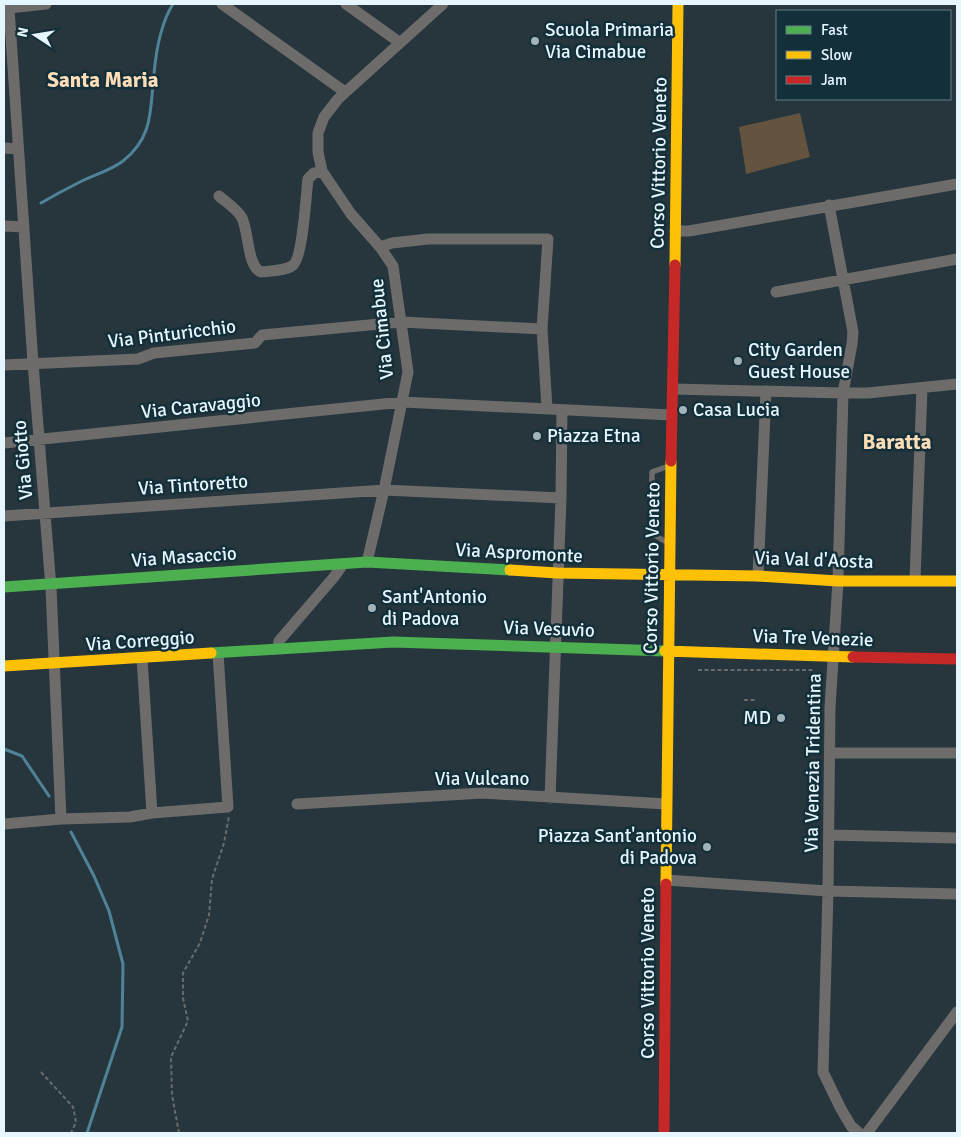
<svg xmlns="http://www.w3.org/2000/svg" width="961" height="1137" viewBox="0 0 961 1137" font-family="Signika,sans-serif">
<rect width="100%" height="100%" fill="#26363c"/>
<path fill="#64533f" d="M800,113L810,157L746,174L739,127Z"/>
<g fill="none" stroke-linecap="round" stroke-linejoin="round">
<path stroke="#4e8399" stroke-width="3" d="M41,203C53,196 66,189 78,183C93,175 110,171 123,161C154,137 150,108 154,74C156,51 161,23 173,4
M4,749L22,756L49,796
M71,832L94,876L109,911L123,964L122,1027L87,1133"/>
<path stroke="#676c6d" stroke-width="2" stroke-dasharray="4 2.5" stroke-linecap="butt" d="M698,670H812L816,675L815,738V747L818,754
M744,700H756
M41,1072L73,1107L76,1122L71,1133
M179,1133L172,1095L171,1057L188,1021L183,998V973L200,943L209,915L212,879L224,843L229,816"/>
<path stroke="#6d6c6b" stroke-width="5.5" d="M668,543L651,533L652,472L669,466"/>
<path stroke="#6d6c6b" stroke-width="11" d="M46,4L9,8L33,363L51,588L61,819
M222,4L345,92
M346,4L399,42
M4,148L18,149
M219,196C226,202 238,210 242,218C249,232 247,266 261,272C270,271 284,271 292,266C303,260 306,194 308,179L314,173L322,171
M829,205L853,332L852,344L843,393L838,581L830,708L828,891L823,1072L841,1109L851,1126L859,1133
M4,226L24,227
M675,231H689L957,184
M380,247L392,243L428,239H548L542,329L547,408
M776,292L957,259
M4,365L138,359L154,353L255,343L262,335L401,322L542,329
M673,389L843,393H868L957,384
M4,443L403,402L671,415
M4,516L384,490L561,498
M367,562L384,490L408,372L393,266L380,247L351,214L322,171L318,152V133L324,117L338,99L443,4
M758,576L766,391
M915,580L922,388
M278,648L279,641L334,577L343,564
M142,658L152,813
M830,753H957
M550,798L561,498L562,410
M297,804L483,793L666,804
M4,824L61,819L130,817L152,813L228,807L218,653
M829,835L957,838
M666,880L828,891L957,894
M867,1133L957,1012"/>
<path stroke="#4caf50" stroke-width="11" d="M4,587L367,562L510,570
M211,653L393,642L665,651"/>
<path stroke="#ffc107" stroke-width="11" d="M675,265L678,4
M510,570L557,573L758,576L838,581H957
M665,651L853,657
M4,666L211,653
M666,884L671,461"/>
<path stroke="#c62828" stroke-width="11" d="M671,461L675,265
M853,657L957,659
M664,1133L666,884"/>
</g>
<g fill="#a3b3ba" stroke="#132f3a" stroke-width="2">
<circle cx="535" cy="41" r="5"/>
<circle cx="738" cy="361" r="5"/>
<circle cx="683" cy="410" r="5"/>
<circle cx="537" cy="436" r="5"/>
<circle cx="372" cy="608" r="5"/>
<circle cx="781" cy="718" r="5"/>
<circle cx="707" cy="847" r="5"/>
</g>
<g text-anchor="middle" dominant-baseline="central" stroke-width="5" stroke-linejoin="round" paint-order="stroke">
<g font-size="19" fill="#e6f6fe" stroke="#132f3a" text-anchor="start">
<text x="545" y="30">Scuola Primaria<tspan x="545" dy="22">Via Cimabue</tspan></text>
<text x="748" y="350">City Garden<tspan x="748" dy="22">Guest House</tspan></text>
<text x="693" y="410">Casa Lucia</text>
<text x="547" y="436">Piazza Etna</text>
<text x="382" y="597">Sant'Antonio<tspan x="382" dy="22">di Padova</tspan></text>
<text x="771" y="718" text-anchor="end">MD</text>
<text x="697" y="836" text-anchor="end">Piazza Sant'antonio<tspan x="697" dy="22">di Padova</tspan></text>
</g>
<g font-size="19" fill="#e6f6fe" stroke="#132f3a">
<text transform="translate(659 163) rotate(-89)">Corso Vittorio Veneto</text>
<text transform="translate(382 329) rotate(-96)">Via Cimabue</text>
<text transform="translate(172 334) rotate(-7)">Via Pinturicchio</text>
<text transform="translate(201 406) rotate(-6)">Via Caravaggio</text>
<text transform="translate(23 460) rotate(-95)">Via Giotto</text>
<text transform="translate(193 485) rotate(-4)">Via Tintoretto</text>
<text transform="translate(519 553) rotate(3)">Via Aspromonte</text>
<text transform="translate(184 557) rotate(-4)">Via Masaccio</text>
<text transform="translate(814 560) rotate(2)">Via Val d'Aosta</text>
<text transform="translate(652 568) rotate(-89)">Corso Vittorio Veneto</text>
<text transform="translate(549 629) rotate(2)">Via Vesuvio</text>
<text transform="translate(813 638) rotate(2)">Via Tre Venezie</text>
<text transform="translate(140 641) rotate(-4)">Via Correggio</text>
<text transform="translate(813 763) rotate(-89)">Via Venezia Tridentina</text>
<text x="482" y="779">Via Vulcano</text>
<text transform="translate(648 973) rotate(-90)">Corso Vittorio Veneto</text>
</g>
<g font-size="21" font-weight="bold" fill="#fddcb8" stroke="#132f3a">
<text x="103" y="80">Santa Maria</text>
<text x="897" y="442">Baratta</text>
</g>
</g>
<rect width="961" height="1137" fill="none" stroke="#e6f6fe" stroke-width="10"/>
<rect x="776" y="10" width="175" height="90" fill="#132f3a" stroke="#677f88"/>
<rect x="786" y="26" width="25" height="8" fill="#4caf50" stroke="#677f88"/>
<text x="821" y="35" font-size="15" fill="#e6f6fe">Fast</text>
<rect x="786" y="51" width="25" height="8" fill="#ffc107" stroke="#677f88"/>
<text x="821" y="60" font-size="15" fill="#e6f6fe">Slow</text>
<rect x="786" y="76" width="25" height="8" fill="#c62828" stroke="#677f88"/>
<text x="821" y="85" font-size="15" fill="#e6f6fe">Jam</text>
<g transform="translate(35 35) rotate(282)" stroke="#132f3a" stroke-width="4" paint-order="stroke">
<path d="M0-4L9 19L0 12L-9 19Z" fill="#e6f6fe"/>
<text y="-8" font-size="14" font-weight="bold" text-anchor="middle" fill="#e6f6fe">N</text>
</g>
</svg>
